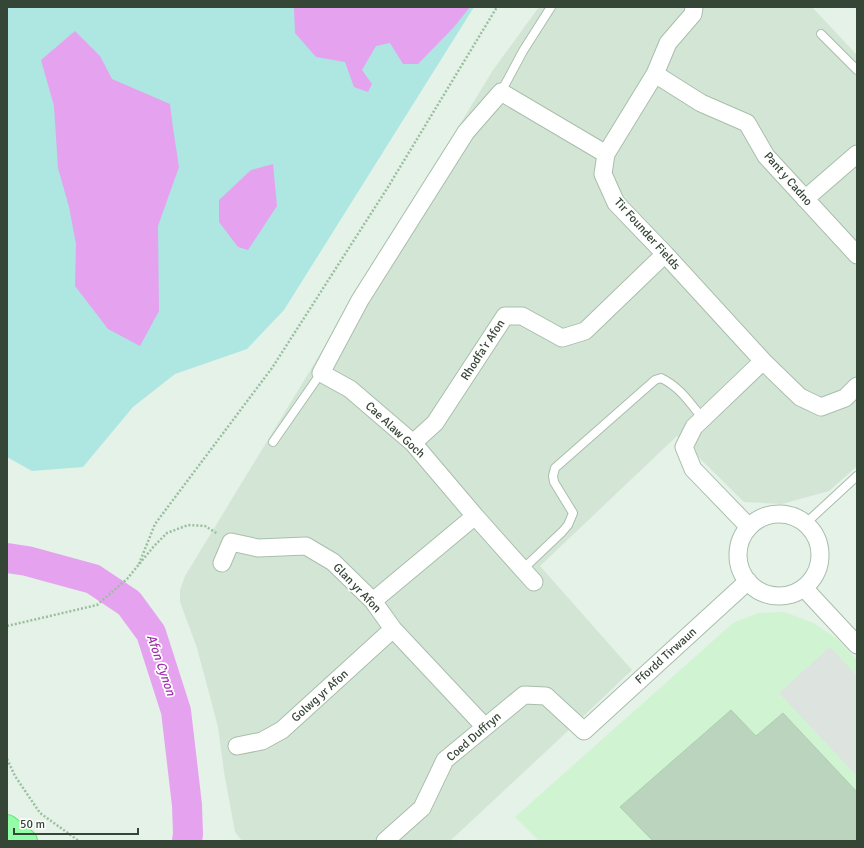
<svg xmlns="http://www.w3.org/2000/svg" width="864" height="848" viewBox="0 0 864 848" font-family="Signika,sans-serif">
<rect width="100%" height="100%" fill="#e5f2e7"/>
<path fill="#d3e6d6" d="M539,7H812L857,55V466L829,491L782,504L744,502L677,436L540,566L632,670L570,729L450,841H242L235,832L224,772L218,727L197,648L180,602V590L185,576L493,70Z"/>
<path fill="#d0f4d2" d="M784,612L814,623L837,639L857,660V841H539L515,817L733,623L758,613Z"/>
<path fill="#aee6e2" d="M7,7H474L284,310L247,349L175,374L133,407L83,467L32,471L7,457Z"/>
<path fill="#dde3de" d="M830,647L857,676V776L779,693Z"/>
<path fill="#e5a2ef" d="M294,7H470L454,27L418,64H403L390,43L376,46L362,70L372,84L368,92L354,87L345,62L316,57L295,33Z
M75,31L100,56L112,79L170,104L173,128L179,167L158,226L159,311L140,346L108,329L75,286L76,244L69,207L58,168L54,106L41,60Z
M273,164L277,206L248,250L238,247L219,222V200L251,170Z"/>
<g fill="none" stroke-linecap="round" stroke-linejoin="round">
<path stroke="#e5a2ef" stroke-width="30" d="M7,558L27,561L93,579L129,603L151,633L176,711L187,805L188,834L187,841"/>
</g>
<path fill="#bbd4bd" stroke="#aeceb1" d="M731,710L756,736L783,713L857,792V841H653L620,807Z"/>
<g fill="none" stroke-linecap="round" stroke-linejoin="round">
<defs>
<path id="service" d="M821,34L857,70
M501,92L523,51L551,7
M273,442L321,373
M806,523L857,476
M523,569L562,532L568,525L573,513L554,482L553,476L555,468L655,380L661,378C680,387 690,403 703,419"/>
<path id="minor" d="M694,7L693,14L668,43L655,74L606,154L603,174L616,203L665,254L763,361
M655,74L701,103L747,123L766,156L857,255
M805,199L857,154
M413,443L435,423L505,316H522L562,338L585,331L665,254
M738 555a41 41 0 1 1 82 0a41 41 0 1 1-82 0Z
M749,527L693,469L684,447L694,427L763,361L800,397L821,407L845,398L857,386
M222,563L231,542L258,548L306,546L333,562L373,601L393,629L485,727
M534,582L475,516L413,443L350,389L321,373L360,300L466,132L501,92L606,154
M804,588L857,645
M373,601L475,516
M237,746L262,741L282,730L393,629
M385,841L422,808L445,760L524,695L546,696L584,731L748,581"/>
<path id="primary" d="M7,826L26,841"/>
</defs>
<use href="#service" stroke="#a8beab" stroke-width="10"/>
<use href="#minor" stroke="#a8beab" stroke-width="19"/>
<use href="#primary" stroke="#64e279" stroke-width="24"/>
<path stroke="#99bf9e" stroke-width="2.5" stroke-dasharray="2 2" stroke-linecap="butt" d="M139,564L155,524L272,368L388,187L497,7
M7,626L97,605L127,579L154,546L167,533L188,525L205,526L218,534
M7,759L15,776L40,813L79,841"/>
<use href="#service" stroke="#fff" stroke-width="8"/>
<use href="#minor" stroke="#fff" stroke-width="17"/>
<use href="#primary" stroke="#94fda7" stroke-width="22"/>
</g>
<g text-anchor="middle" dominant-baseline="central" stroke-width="3.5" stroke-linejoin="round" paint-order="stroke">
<g font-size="12" fill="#354536" stroke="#fff">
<text transform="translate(788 179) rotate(49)">Pant y Cadno</text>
<text transform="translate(647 234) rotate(48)">Tir Founder Fields</text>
<text transform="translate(483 350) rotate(-57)">Rhodfa'r Afon</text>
<text transform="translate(395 430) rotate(43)">Cae Alaw Goch</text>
<text transform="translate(357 588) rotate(46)">Glan yr Afon</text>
<text transform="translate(666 656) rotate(-42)">Ffordd Tirwaun</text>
<text transform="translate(320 696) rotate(-42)">Golwg yr Afon</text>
<text transform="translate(474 737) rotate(-41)">Coed Duffryn</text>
</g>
<g font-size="13" font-style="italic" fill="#a130af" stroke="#fff">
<text transform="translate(161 665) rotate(71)">Afon Cynon</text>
</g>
</g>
<rect width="864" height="848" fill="none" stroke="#354536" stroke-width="16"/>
<path d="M14 828v6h124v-6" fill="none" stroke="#354536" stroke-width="2"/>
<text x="20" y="828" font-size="12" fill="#354536" stroke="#ffffff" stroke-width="3" paint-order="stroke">50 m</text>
</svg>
